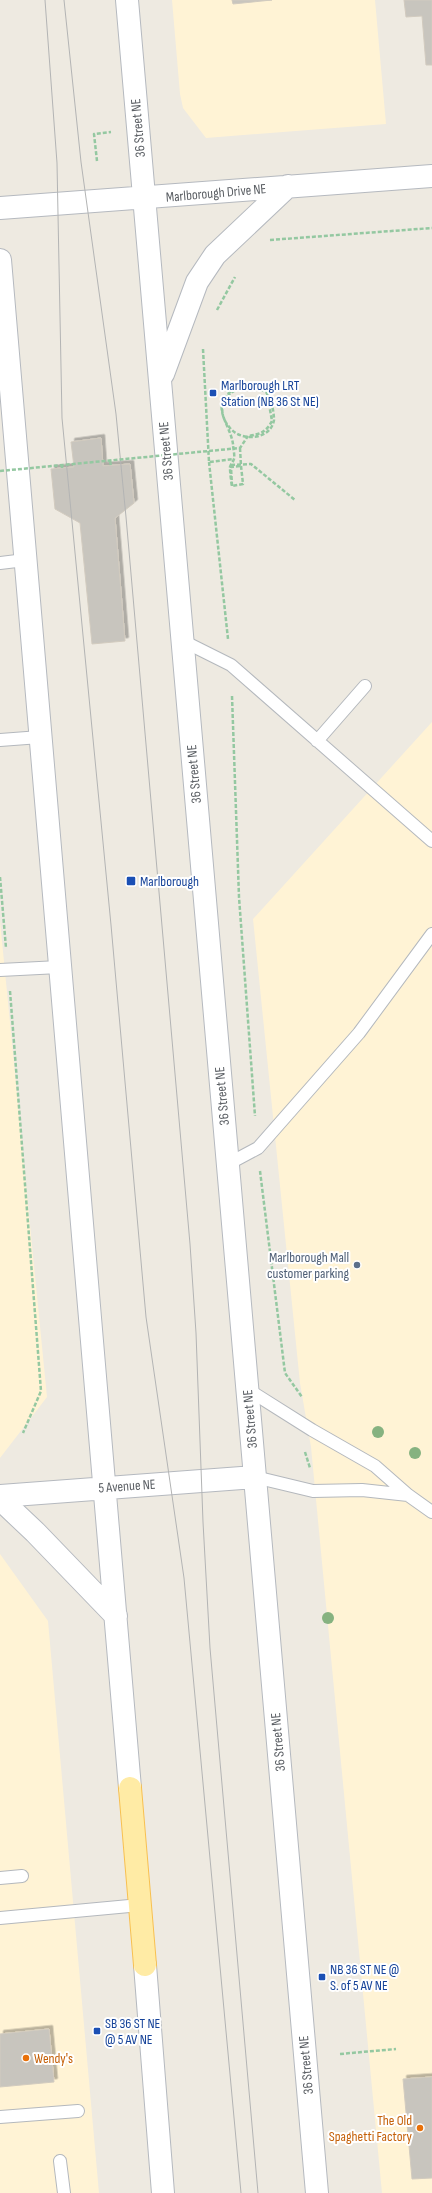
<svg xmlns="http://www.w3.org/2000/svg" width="432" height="2193" viewBox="0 0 432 2193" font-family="'Sofia Sans Condensed',sans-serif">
<defs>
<filter id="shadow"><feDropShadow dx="3.5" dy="-3.5" stdDeviation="0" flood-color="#0004"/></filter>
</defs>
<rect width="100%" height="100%" fill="#eeeae1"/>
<path fill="#fff3d5" d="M172,0H375L386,124L206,138L183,108L180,94Z
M432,722V2193H382L311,1447L300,1383L253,919Z
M0,921L47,1397L0,1458Z
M0,1554L48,1621L99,2193H0Z"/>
<path fill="#c8c5be" stroke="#d2cbbf" filter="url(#shadow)" d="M232,0H272L233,4Z
M404,0H432V65H426L422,16L406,17Z
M101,438L103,466L130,464L134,503L115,518L125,641L92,644L80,523L55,509L51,469L74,467L71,442Z
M49,2029L54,2082L0,2087V2034Z
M432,2077V2178L412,2179L403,2079Z"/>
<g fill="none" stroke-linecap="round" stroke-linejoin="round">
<defs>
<path id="lane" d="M0,563L25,560
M183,641L231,665L432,841
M0,740L40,737
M317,741L365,686
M0,970L59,967
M228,1164L258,1148L359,1033L432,934
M247,1389L312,1430L375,1466L408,1495L432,1512
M255,1477L313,1491L362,1490L408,1495
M0,1878L22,1876
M0,1918L140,1905
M0,2117L78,2111
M60,2161L64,2193"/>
<path id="secondary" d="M127,0L317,2193
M0,208L432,176
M0,260L130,1788
M163,374L197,282L215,255L288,186
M0,1496L255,1477
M0,1499L35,1532L116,1616
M145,1965L163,2193"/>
<path id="primary" d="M130,1788L145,1965"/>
</defs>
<use href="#lane" stroke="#b4b8bd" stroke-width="14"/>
<use href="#secondary" stroke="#b5b9bf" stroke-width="24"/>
<use href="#primary" stroke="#f8c050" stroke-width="24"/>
<path stroke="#94c8a1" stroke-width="2.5" stroke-dasharray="4 2" stroke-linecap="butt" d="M97,161L94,134L111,132
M270,240L432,228
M217,310L235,277
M203,349L209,462L234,459
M110,461L111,466
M209,462L228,639
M231,465L251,464L295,500
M241,466L243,484L232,486C231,480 230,473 230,467C231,464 233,462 234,459C235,455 233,448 233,444C230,423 209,406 233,390C239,386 246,384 253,385C260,386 266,389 269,396C272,403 274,413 274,420C271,440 241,442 230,428C207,402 240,375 267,393L272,421C266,432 261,434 248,436
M62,468V465
M232,696L239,897L255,1116
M0,877L6,948
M10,991L41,1391L23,1433
M260,1171L285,1373L302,1397
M305,1452L310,1468
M340,2054L396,2049"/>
<use href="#lane" stroke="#fff" stroke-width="12"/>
<use href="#secondary" stroke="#fff" stroke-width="22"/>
<use href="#primary" stroke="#ffeba5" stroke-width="22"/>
<path stroke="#b3b4b4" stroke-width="1" d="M45,0L57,163L62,418L111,925L146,1317L184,1578L241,2193
M64,0L81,162L116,414L126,517L190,1244L196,1333L203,1522L210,1648L258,2193"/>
<path stroke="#94c8a1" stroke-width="2.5" stroke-dasharray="4 2" stroke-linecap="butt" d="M240,448L241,466
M0,471L240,448L248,436
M232,486L231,467L241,466"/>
</g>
<g fill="#86b280">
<circle cx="378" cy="1432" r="6"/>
<circle cx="415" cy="1453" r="6"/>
<circle cx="328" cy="1618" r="6"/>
</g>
<g fill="#1a4fb4" stroke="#fff" stroke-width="1.5">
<rect x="209" y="389" width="8" height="8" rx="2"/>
<rect x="126" y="876" width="10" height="10" rx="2"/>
<rect x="318" y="1973" width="8" height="8" rx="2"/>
<rect x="93" y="2027" width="8" height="8" rx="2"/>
</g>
<circle fill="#5c6f8a" stroke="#fff" stroke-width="1.5" cx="357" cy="1265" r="4"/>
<g fill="#e8710a" stroke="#fff" stroke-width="1.5">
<circle cx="26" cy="2058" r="4"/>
<circle cx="420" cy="2128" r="4"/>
</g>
<g text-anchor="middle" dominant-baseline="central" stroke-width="4" stroke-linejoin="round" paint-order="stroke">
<g font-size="14" fill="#5a5e63" stroke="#fff">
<text transform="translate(138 128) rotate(-95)">36 Street NE</text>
<text transform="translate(216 193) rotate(-5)">Marlborough Drive NE</text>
<text transform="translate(166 451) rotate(-95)">36 Street NE</text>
<text transform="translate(194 774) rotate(-95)">36 Street NE</text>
<text transform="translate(222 1096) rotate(-95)">36 Street NE</text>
<text transform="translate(250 1419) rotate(-95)">36 Street NE</text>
<text transform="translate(127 1486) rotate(-4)">5 Avenue NE</text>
<text transform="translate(278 1742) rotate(-95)">36 Street NE</text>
<text transform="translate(306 2065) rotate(-95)">36 Street NE</text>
</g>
<g font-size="14" fill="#164399" stroke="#fff" text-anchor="start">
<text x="221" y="385">Marlborough LRT<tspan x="221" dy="16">Station (NB 36 St NE)</tspan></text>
<text x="140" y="881">Marlborough</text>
<text x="330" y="1969">NB 36 ST NE @<tspan x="330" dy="16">S. of 5 AV NE</tspan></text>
<text x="105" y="2023">SB 36 ST NE<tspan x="105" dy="16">@ 5 AV NE</tspan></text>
</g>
<g font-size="14" fill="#4e5e75" stroke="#fff" text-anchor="end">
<text x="349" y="1257">Marlborough Mall<tspan x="349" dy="16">customer parking</tspan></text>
</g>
<g font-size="14" fill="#c56008" stroke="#fff" text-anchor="start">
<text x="34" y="2058">Wendy's</text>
<text x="412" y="2120" text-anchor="end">The Old<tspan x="412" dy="16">Spaghetti Factory</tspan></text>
</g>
</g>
</svg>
